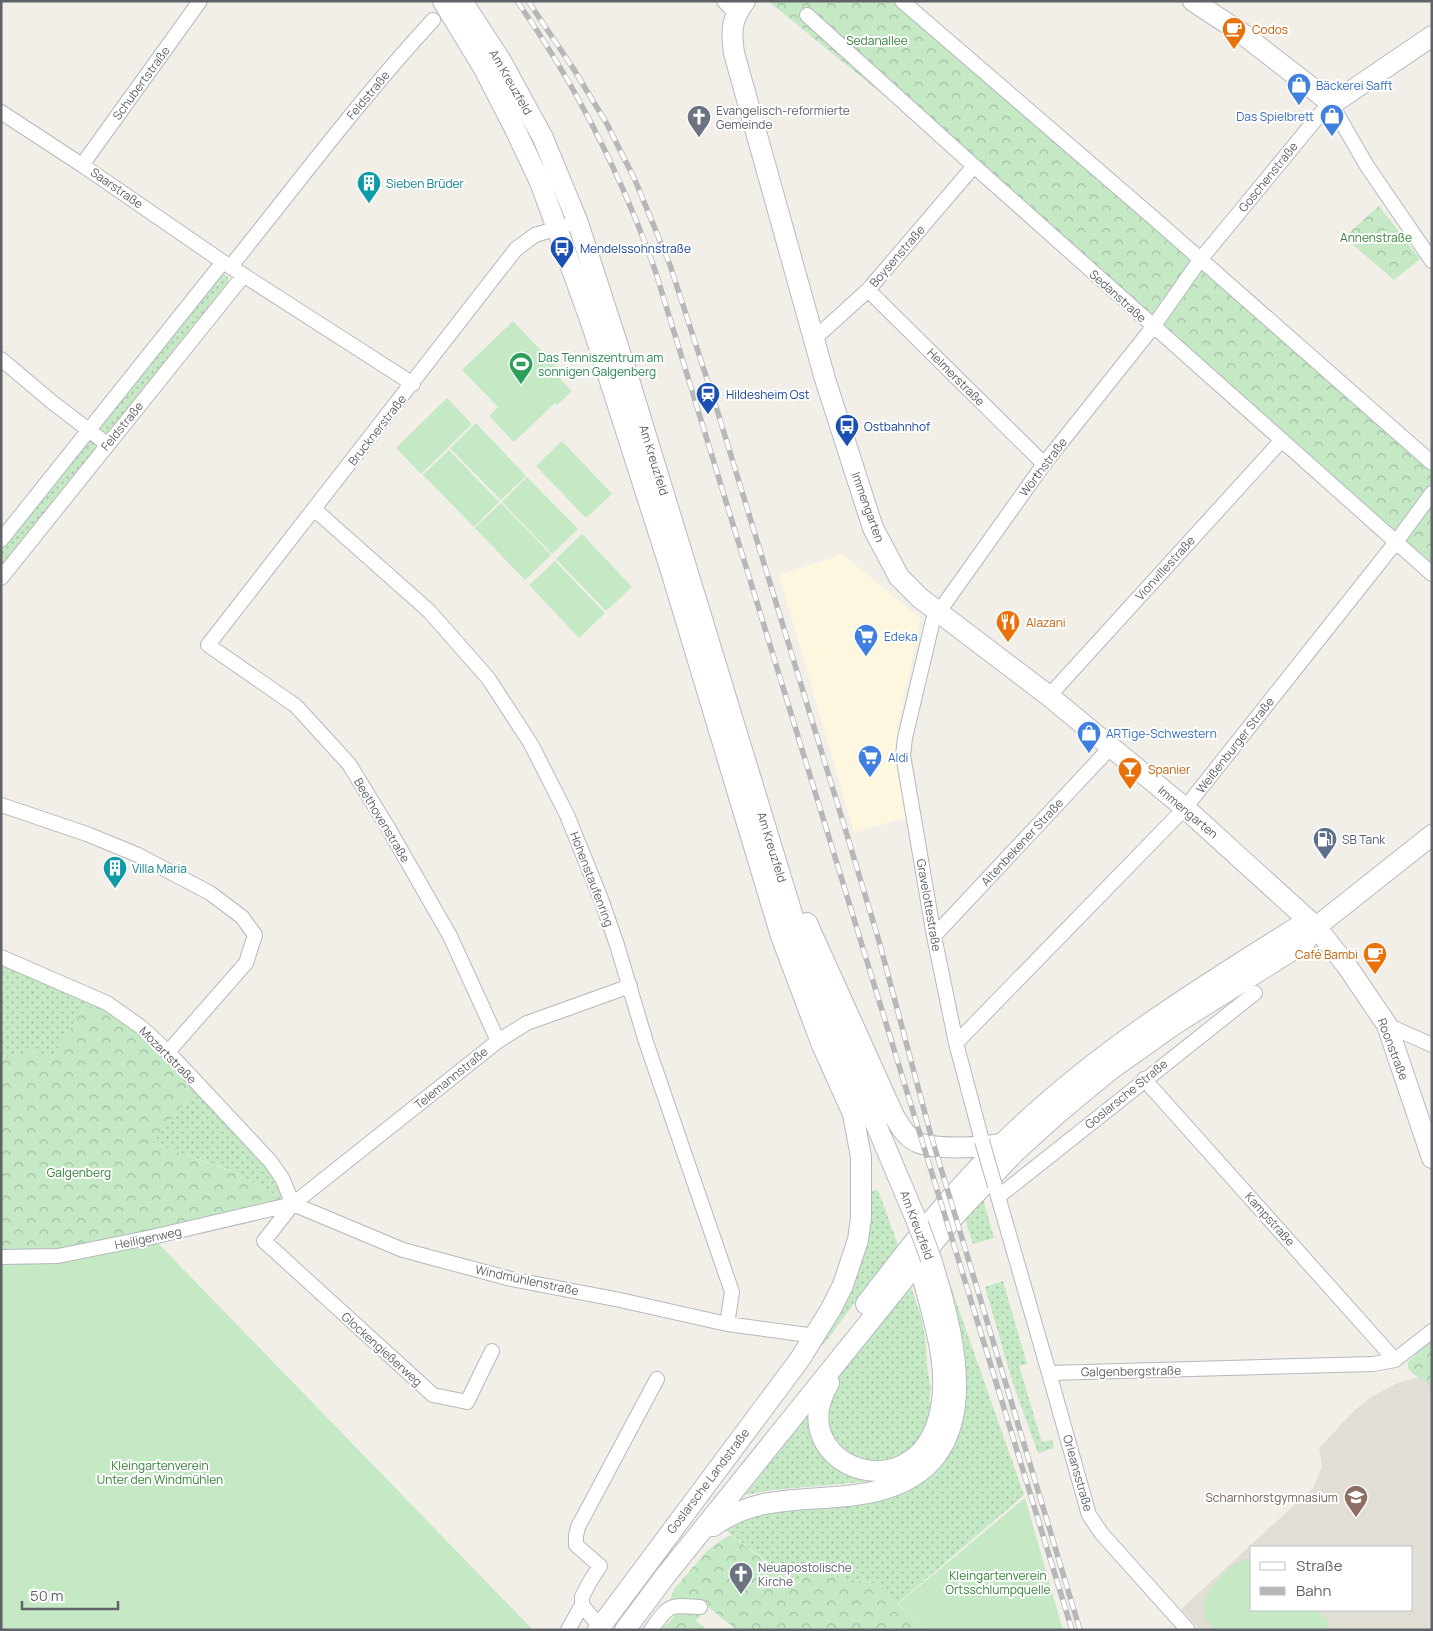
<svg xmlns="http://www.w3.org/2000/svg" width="1433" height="1631" viewBox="0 0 1433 1631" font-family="Manrope,sans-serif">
<defs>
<pattern id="grass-dots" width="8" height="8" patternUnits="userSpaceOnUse" patternTransform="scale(1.25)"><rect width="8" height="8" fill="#c5e8c5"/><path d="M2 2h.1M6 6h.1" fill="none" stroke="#a3c0a4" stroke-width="1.8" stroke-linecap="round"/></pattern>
<pattern id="forest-crowns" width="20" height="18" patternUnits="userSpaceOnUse" patternTransform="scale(1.25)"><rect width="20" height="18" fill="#c5e8c5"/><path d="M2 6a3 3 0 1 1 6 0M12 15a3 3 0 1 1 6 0" fill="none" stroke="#a3c0a4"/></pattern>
</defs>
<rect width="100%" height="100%" fill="#f1efe8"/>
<path fill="#fef7e0" d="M843,554L921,619L897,729L907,817L854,833L779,575Z"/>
<path fill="#e1ded6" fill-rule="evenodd" d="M1432,1373V1630H1200L1181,1609L1313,1488L1322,1467L1319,1448L1354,1411L1371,1397L1398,1383ZM1252,1547H1412V1610H1252Z"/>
<path fill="url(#grass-dots)" d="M220,274H224L228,277V282L1,568V550Z
M1,957L107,1003L83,1008L52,1058L27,1048L1,1061Z
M199,1085L270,1161L293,1204L230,1170L152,1143Z
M878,1190L898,1245L823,1345H820L846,1299L870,1191Z
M983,1199L994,1238L973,1244L965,1219Z
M937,1247L1024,1495L897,1604L874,1583L821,1575L812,1569L796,1584L723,1528L742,1518L931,1471Z
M1003,1281L1027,1364L1019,1366L1042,1442L1052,1440L1054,1448L1038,1453L1013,1384L985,1287Z
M910,1285L920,1313L925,1335L927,1367L931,1388L929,1402L938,1403L936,1419L911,1453L875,1465L837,1450L821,1413L848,1358Z
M809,1414L873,1481L773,1490L745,1495Z"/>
<path fill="url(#forest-crowns)" d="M768,1H892L1203,266L1432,463V566L982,175Z
M1379,206L1420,259L1394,280L1344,237Z
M107,1003L199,1085L152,1143L231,1171L293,1204L152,1237L1,1257V1061L27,1048L52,1058L83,1008Z
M1432,1339V1386L1412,1373L1408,1368V1362Z
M731,1535L796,1585L812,1569L821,1575L874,1583L926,1630H737L707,1606L696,1621L707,1630H661L674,1617L669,1601L675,1588L705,1553L717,1543Z"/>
<path fill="#c5e8c5" d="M513,321L564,375L560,379L572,391L557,405L555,403L514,442L489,416L498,407L462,370Z
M447,398L472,424L421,474L396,448Z
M476,423L526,476L501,500L450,448Z
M562,441L612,494L586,518L536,466Z
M449,450L499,502L474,527L423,475Z
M527,477L578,529L552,554L502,502Z
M501,503L551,555L525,580L475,528Z
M582,534L632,587L606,611L556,559Z
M555,561L605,613L579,638L529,585Z
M152,1237L533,1630H1V1257Z
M1025,1498L1063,1630H926L898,1604Z
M1252,1557V1610H1318L1328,1622L1330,1630H1214C1210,1625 1204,1620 1204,1613C1201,1591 1231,1561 1252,1557Z"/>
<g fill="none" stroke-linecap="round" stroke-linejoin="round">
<defs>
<path id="street" d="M724,1L736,14
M902,1L1157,221L1432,463
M807,15L974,166L1432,574
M1,112L82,165L223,262L413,384
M82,165L200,1
M231,266C297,184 361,98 433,20
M868,290L1044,464
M814,339L868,290L974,166
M1,359L52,402L107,444
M314,509L429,611L488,678L531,744L567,815L601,899L617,945L646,1042L732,1292L727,1324
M1,540L223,262
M1,578L244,275
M1049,696L1282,440
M1,805L87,834L138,855L210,893L242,917L255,935L246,963L168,1052
M934,936L1110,748
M1,957L107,1003L141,1027L168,1052L270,1161L282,1178L293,1204
M1387,1025L1432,1045
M498,1041L450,936L387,826L349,764L296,706L208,645L516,249L535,235L565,226
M956,1043L1185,808L1396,542L1432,493
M1144,1079L1395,1360
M982,1141L956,1043L934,936L903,755L905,738L933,620L1044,464L1153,327L1200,260L1330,102L1367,166L1432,261
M995,1186L1049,1373L1373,1364L1395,1360L1432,1331
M998,1197L1255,993
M1,1257L58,1256L152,1237L293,1204L498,1041L527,1023L630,986
M492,1351L467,1402L433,1395L264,1241L293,1204L403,1250L511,1279L620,1300L727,1324L815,1336
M1049,1373L1089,1515L1102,1534L1188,1630
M582,1605L600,1627
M568,1630L582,1605V1597L589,1583L600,1566L576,1545V1536L578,1527L657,1379
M651,1630C670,1604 667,1605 700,1607"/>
<path id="secondary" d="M443,1L483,67L514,127L540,182L566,253L592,325L671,571L781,936L822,1045L853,1114L861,1157V1218L858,1240L843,1285L831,1309L800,1359L598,1630
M462,1L501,61L543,138L578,223L630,383L793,917L815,980L918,1224
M745,1C731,20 731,30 734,53L825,379L873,528L899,577L920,598L1049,696L1185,808L1316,927L1347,966L1387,1025L1432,1158
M1193,1L1240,32L1330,102L1338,100L1432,36
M807,923L894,1116C900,1126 905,1136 917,1142C932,1150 985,1148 1002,1143
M866,1304C909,1248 952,1192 1003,1143C1090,1057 1193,992 1296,928L1316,927
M829,1383C778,1469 927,1520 942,1401C948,1360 931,1311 921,1271
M713,1526C758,1494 804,1502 855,1495C991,1478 960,1352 931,1259
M625,1630L666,1575L957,1213L1015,1152L1058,1113L1110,1070L1172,1026L1305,942L1316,927L1432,835"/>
</defs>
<use href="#street" stroke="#b5b8bc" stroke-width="16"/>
<use href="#secondary" stroke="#b6babf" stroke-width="22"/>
<use href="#street" stroke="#fff" stroke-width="14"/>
<use href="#secondary" stroke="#fff" stroke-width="20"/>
<defs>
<path id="rail" d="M517,1C576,85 621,174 655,270L1072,1630
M528,1L573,68L607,124L635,180L670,265L718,413L847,835L879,941L930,1132L1080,1630"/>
</defs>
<use href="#rail" stroke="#b6b7b8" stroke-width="5.5"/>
<use href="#rail" stroke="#fff" stroke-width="4" stroke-dasharray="11" stroke-linecap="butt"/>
<defs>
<path id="street-bridge" d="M982,1141L995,1186"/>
<path id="secondary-bridge" d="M918,1224L931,1259"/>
</defs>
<use href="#street-bridge" stroke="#b5b8bc" stroke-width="16" stroke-linecap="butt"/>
<use href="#secondary-bridge" stroke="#b6babf" stroke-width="22" stroke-linecap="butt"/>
<use href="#street-bridge" stroke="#fff" stroke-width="14"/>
<use href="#secondary-bridge" stroke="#fff" stroke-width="20"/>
</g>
<defs>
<symbol id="cafe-pin" viewBox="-11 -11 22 30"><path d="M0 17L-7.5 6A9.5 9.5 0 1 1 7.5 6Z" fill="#e8710a" stroke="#fff"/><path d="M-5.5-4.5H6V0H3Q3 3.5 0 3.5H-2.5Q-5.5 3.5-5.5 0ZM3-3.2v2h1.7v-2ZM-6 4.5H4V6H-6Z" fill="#fff"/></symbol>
<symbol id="shop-pin" viewBox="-11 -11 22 30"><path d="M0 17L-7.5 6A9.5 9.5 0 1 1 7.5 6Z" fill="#3f7fe0" stroke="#fff"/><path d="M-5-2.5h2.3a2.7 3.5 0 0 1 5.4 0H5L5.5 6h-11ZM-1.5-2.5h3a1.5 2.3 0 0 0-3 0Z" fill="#fff"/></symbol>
<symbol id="church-pin" viewBox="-11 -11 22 30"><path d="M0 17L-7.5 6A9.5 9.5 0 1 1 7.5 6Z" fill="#6b7280" stroke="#fff"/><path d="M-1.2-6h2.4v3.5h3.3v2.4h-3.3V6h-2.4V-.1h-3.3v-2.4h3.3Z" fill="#fff"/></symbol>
<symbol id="building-pin" viewBox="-11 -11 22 30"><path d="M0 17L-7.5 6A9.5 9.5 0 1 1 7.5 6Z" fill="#0f9aa8" stroke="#fff"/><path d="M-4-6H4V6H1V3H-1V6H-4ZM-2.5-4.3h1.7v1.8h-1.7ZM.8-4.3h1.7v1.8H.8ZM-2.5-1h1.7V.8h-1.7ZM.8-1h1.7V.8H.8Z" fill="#fff"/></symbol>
<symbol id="bus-pin" viewBox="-11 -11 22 30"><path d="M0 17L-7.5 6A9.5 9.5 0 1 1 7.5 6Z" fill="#1a4fb4" stroke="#fff"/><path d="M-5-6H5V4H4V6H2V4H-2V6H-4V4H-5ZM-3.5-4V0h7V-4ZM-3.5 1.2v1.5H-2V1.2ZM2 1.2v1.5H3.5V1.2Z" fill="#fff"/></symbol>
<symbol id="stadium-pin" viewBox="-11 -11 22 30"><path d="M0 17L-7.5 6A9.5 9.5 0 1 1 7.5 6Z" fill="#2e9e5b" stroke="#fff"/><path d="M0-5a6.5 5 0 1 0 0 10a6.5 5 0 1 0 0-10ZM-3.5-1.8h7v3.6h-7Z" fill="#fff"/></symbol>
<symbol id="station-pin" viewBox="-11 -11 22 30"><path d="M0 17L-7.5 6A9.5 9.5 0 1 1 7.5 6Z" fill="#1a4fb4" stroke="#fff"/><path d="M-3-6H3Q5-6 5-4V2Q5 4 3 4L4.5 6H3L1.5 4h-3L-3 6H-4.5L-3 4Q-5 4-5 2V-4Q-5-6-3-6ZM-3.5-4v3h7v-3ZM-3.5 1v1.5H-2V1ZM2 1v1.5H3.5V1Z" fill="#fff"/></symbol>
<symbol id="restaurant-pin" viewBox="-11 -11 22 30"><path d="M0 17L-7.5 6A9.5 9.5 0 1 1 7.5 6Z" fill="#e8710a" stroke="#fff"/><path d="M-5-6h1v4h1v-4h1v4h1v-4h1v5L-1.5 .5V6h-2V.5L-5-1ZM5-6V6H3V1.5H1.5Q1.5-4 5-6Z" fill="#fff"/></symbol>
<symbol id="supermarket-pin" viewBox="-11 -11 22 30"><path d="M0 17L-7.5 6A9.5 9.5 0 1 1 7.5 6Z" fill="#3f7fe0" stroke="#fff"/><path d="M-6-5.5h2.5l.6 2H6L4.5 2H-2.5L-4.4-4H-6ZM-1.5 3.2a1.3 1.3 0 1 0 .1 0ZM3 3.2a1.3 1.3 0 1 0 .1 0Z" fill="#fff"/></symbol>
<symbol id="bar-pin" viewBox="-11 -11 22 30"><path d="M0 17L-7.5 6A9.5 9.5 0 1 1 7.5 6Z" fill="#e8710a" stroke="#fff"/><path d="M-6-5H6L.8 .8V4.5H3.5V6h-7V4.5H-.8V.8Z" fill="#fff"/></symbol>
<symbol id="fuel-pin" viewBox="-11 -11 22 30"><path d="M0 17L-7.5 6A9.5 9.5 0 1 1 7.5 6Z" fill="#5c6f8a" stroke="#fff"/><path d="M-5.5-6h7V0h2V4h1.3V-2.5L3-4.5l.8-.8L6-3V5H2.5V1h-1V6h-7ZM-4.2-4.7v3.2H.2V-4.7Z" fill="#fff"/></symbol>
<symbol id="school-pin" viewBox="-11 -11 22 30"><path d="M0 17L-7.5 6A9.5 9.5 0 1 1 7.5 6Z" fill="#8d6e63" stroke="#fff"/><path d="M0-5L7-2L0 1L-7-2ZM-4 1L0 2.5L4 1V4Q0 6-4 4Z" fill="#fff"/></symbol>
</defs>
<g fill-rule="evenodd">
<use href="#cafe-pin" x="1220" y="15" width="28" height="38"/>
<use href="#shop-pin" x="1285" y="71" width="28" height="38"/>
<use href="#shop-pin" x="1318" y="102" width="28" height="38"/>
<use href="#church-pin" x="685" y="103" width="28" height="38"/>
<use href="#building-pin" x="355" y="169" width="28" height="38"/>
<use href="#bus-pin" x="548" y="234" width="28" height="38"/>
<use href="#stadium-pin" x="507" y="350" width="28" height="38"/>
<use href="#station-pin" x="694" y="380" width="28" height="38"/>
<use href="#bus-pin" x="833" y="412" width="28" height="38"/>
<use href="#restaurant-pin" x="994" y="608" width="28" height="38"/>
<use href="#supermarket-pin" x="852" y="622" width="28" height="38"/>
<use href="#shop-pin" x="1075" y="719" width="28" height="38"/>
<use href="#supermarket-pin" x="856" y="743" width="28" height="38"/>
<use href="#bar-pin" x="1116" y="755" width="28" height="38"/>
<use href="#fuel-pin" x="1311" y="825" width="28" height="38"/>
<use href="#building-pin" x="101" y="854" width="28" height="38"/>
<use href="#cafe-pin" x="1361" y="940" width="28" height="38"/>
<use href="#school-pin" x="1342" y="1483" width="28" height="38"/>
<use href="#church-pin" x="727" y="1560" width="28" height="38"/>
</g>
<g text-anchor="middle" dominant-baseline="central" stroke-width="4" stroke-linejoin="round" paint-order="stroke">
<g font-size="12" fill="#c56008" stroke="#fff" text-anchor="start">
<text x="1252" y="29">Codos</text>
<text x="1026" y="622">Alazani</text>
<text x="1148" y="769">Spanier</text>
<text x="1358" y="954" text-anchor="end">Café Bambi</text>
</g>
<g font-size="12" fill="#348238" stroke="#fff">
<text x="877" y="40">Sedanallee</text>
<text x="1376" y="237">Annenstraße</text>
<text x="79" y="1172">Galgenberg</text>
<text x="160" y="1465">Kleingartenverein<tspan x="160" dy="14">Unter den Windmühlen</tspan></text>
<text x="998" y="1575">Kleingartenverein<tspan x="998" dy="14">Ortsschlumpquelle</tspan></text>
</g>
<g font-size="12" fill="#5f6368" stroke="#fff">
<text transform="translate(511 82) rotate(60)">Am Kreuzfeld</text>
<text transform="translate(141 83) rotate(-54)">Schubertstraße</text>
<text transform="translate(368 95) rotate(-50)">Feldstraße</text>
<text transform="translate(1268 177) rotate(-51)">Goschenstraße</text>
<text transform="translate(117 188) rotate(35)">Saarstraße</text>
<text transform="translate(897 256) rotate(-49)">Boysenstraße</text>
<text transform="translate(1118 296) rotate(42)">Sedanstraße</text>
<text transform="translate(956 377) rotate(45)">Helmerstraße</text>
<text transform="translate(122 426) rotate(-51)">Feldstraße</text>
<text transform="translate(377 430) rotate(-52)">Brucknerstraße</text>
<text transform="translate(654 460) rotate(73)">Am Kreuzfeld</text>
<text transform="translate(1043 467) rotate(-53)">Wörthstraße</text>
<text transform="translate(868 507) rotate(70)">Immengarten</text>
<text transform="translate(1165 568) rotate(-48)">Vionvillestraße</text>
<text transform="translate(1235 745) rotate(-52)">Weißenburger Straße</text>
<text transform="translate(1188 812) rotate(40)">Immengarten</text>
<text transform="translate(382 820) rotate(59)">Beethovenstraße</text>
<text transform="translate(1022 842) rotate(-47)">Altenbekener Straße</text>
<text transform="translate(772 847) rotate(73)">Am Kreuzfeld</text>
<text transform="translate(592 879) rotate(69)">Hohenstaufenring</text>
<text transform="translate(929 905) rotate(80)">Gravelottestraße</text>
<text transform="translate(1393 1049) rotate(69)">Roonstraße</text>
<text transform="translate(168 1055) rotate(45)">Mozartstraße</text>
<text transform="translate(451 1078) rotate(-39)">Telemannstraße</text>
<text transform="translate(1126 1094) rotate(-39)">Goslarsche Straße</text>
<text transform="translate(1270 1219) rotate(48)">Kampstraße</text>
<text transform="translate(917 1225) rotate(69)">Am Kreuzfeld</text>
<text transform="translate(148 1238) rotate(-12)">Heiligenweg</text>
<text transform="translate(527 1280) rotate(12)">Windmühlenstraße</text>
<text transform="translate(382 1349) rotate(42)">Glockengießerweg</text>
<text transform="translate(1131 1371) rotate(-1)">Galgenbergstraße</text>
<text transform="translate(1078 1473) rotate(74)">Orleansstraße</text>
<text transform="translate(708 1481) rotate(-53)">Goslarsche Landstraße</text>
</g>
<g font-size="12" fill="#366cbe" stroke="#fff" text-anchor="start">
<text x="1316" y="85">Bäckerei Safft</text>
<text x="1314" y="116" text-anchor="end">Das Spielbrett</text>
<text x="884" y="636">Edeka</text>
<text x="1106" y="733">ARTige-Schwestern</text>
<text x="888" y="757">Aldi</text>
</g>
<g font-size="12" fill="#5b616d" stroke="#fff" text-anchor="start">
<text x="716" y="110">Evangelisch-reformierte<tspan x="716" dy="14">Gemeinde</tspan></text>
<text x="758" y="1567">Neuapostolische<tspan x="758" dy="14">Kirche</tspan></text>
</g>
<g font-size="12" fill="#0d838f" stroke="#fff" text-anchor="start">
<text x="386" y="183">Sieben Brüder</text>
<text x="132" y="868">Villa Maria</text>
</g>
<g font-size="12" fill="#164399" stroke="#fff" text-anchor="start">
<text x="580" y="248">Mendelssohnstraße</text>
<text x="726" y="394">Hildesheim Ost</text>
<text x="864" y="426">Ostbahnhof</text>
</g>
<g font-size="12" fill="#27864d" stroke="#fff" text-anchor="start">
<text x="538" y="357">Das Tenniszentrum am<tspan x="538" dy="14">sonnigen Galgenberg</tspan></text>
</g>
<g font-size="12" fill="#4e5e75" stroke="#fff" text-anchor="start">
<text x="1342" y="839">SB Tank</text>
</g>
<g font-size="12" fill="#785e54" stroke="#fff" text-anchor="end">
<text x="1338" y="1497">Scharnhorstgymnasium</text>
</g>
</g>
<rect width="1433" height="1631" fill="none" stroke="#5f6368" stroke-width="5"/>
<rect x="1250" y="1546" width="162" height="65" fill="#ffffff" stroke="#bfc1c3"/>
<rect x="1260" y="1562" width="25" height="8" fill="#ffffff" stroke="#bfc1c3"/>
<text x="1296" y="1571" font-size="15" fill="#5f6368">Straße</text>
<rect x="1260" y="1587" width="25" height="8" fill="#b6b7b8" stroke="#bfc1c3"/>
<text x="1296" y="1596" font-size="15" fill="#5f6368">Bahn</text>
<path d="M22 1601v8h96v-8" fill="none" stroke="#5f6368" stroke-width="2.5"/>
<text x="30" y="1601" font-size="15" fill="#5f6368" stroke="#ffffff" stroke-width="4" paint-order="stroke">50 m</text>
</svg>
